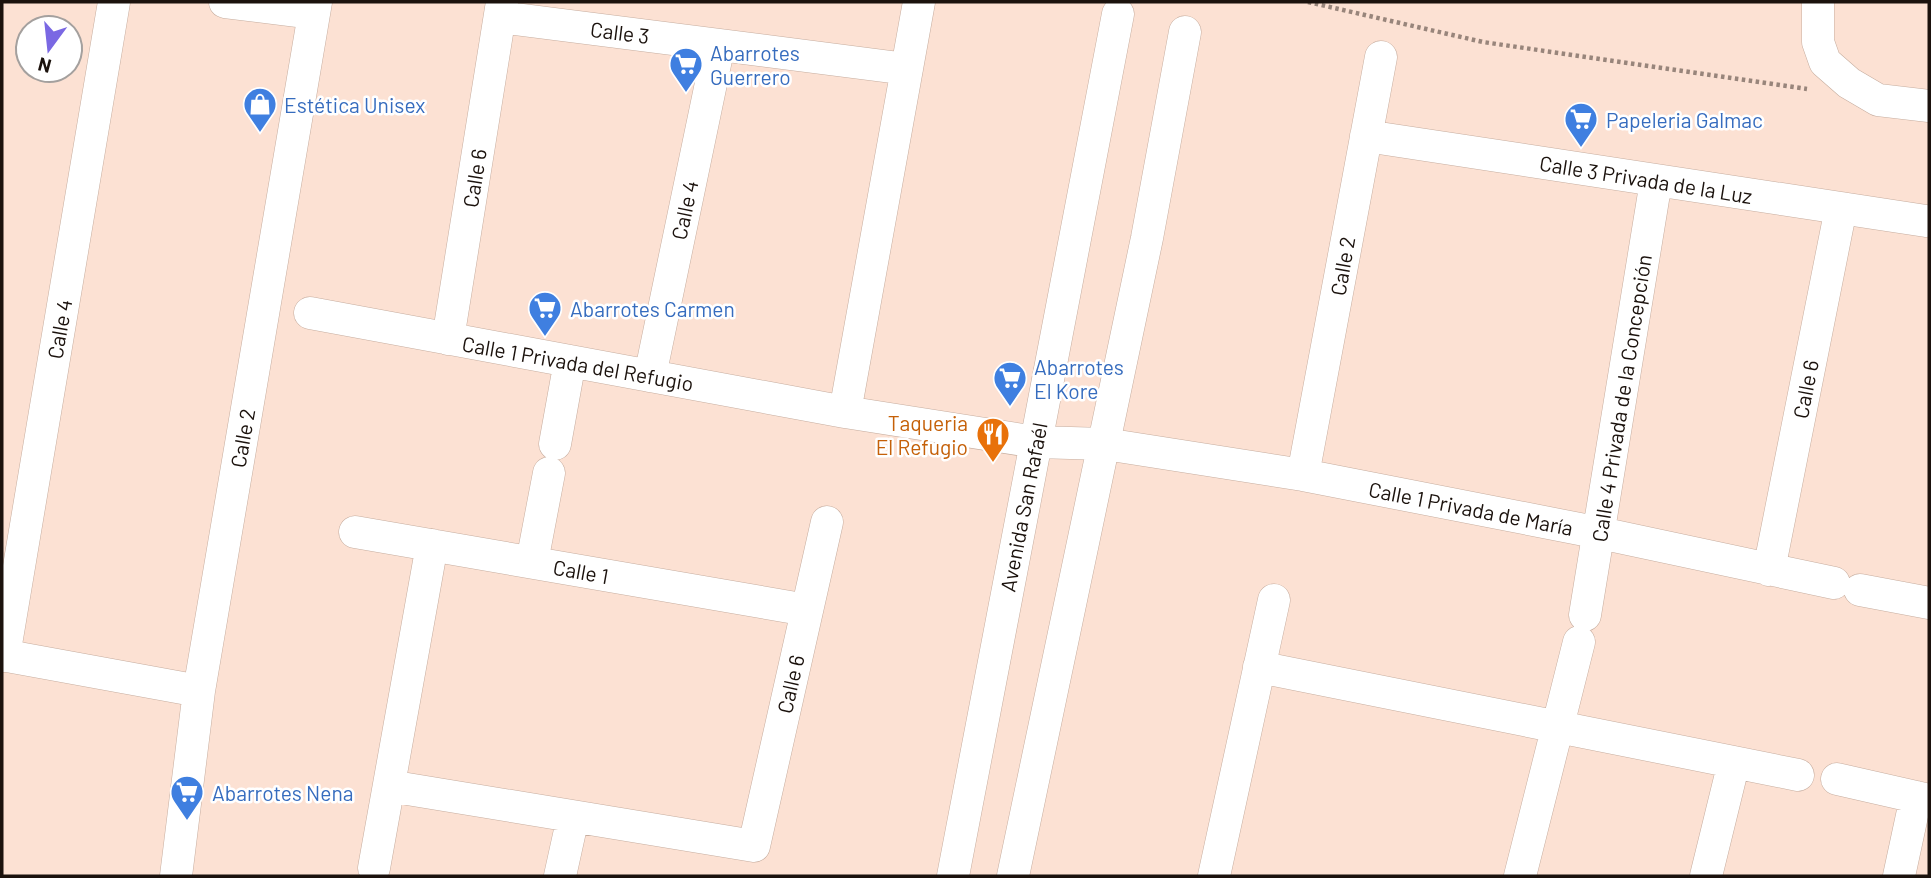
<svg xmlns="http://www.w3.org/2000/svg" width="1931" height="878" viewBox="0 0 1931 878" font-family="Barlow,sans-serif">
<rect width="100%" height="100%" fill="#fce1d3"/>
<g fill="none" stroke-linecap="round" stroke-linejoin="round">
<defs>
<path id="minor" d="M225,2L314,13
M1818,2V42L1825,62L1849,83L1878,100L1929,106
M500,17L907,69
M1366,136L1926,221
M310,313L845,412L1036,442L1105,444L1303,475L1600,533L1834,583
M448,339L502,2
M650,376L719,45
M845,412L919,2
M555,444L570,361
M1303,475L1381,57
M355,532L807,610
M532,562L549,473
M1769,570L1841,208
M1860,590L1929,603
M1585,615L1656,181
M2,655L199,691
M4,656L114,2
M1259,667L1798,775
M1837,779L1929,800
M389,786L754,846L827,522
M374,868L432,545
M176,876L199,691L316,2
M560,876L573,817
M953,876L1118,14
M1013,876L1147,238L1185,32
M1214,876L1274,600
M1520,876L1579,642
M1706,876L1734,762
M1899,876L1916,797"/>
</defs>
<use href="#minor" stroke="#c6ad9f" stroke-width="33"/>
<path stroke="#98857b" stroke-width="4.5" stroke-dasharray="3.5 3.5" stroke-linecap="butt" d="M1308,2L1483,42L1807,89"/>
<use href="#minor" stroke="#fff" stroke-width="32"/>
</g>
<defs>
<symbol id="supermarket-pin" viewBox="-11 -11 22 30"><path d="M0 17L-7.5 6A9.5 9.5 0 1 1 7.5 6Z" fill="#3f7fe0" stroke="#fff"/><path d="M-6-5.5h2.5l.6 2H6L4.5 2H-2.5L-4.4-4H-6ZM-1.5 3.2a1.3 1.3 0 1 0 .1 0ZM3 3.2a1.3 1.3 0 1 0 .1 0Z" fill="#fff"/></symbol>
<symbol id="shop-pin" viewBox="-11 -11 22 30"><path d="M0 17L-7.5 6A9.5 9.5 0 1 1 7.5 6Z" fill="#3f7fe0" stroke="#fff"/><path d="M-5-2.5h2.3a2.7 3.5 0 0 1 5.4 0H5L5.5 6h-11ZM-1.5-2.5h3a1.5 2.3 0 0 0-3 0Z" fill="#fff"/></symbol>
<symbol id="restaurant-pin" viewBox="-11 -11 22 30"><path d="M0 17L-7.5 6A9.5 9.5 0 1 1 7.5 6Z" fill="#e8710a" stroke="#fff"/><path d="M-5-6h1v4h1v-4h1v4h1v-4h1v5L-1.5 .5V6h-2V.5L-5-1ZM5-6V6H3V1.5H1.5Q1.5-4 5-6Z" fill="#fff"/></symbol>
</defs>
<g fill-rule="evenodd">
<use href="#supermarket-pin" x="667" y="45" width="38" height="52"/>
<use href="#shop-pin" x="241" y="85" width="38" height="52"/>
<use href="#supermarket-pin" x="1562" y="100" width="38" height="52"/>
<use href="#supermarket-pin" x="526" y="289" width="38" height="52"/>
<use href="#supermarket-pin" x="991" y="359" width="38" height="52"/>
<use href="#restaurant-pin" x="974" y="415" width="38" height="52"/>
<use href="#supermarket-pin" x="168" y="773" width="38" height="52"/>
</g>
<g text-anchor="middle" dominant-baseline="central" stroke-width="5" stroke-linejoin="round" paint-order="stroke">
<g font-size="21" fill="#1b120d" stroke="#fff">
<text transform="translate(620 32) rotate(7)">Calle 3</text>
<text transform="translate(474 178) rotate(-81)">Calle 6</text>
<text transform="translate(1646 179) rotate(9)">Calle 3 Privada de la Luz</text>
<text transform="translate(684 210) rotate(-78)">Calle 4</text>
<text transform="translate(1342 266) rotate(-80)">Calle 2</text>
<text transform="translate(59 329) rotate(-80)">Calle 4</text>
<text transform="translate(578 363) rotate(10)">Calle 1 Privada del Refugio</text>
<text transform="translate(1805 389) rotate(-79)">Calle 6</text>
<text transform="translate(1621 398) rotate(-81)">Calle 4 Privada de la Concepción</text>
<text transform="translate(242 438) rotate(-80)">Calle 2</text>
<text transform="translate(1023 507) rotate(-79)">Avenida San Rafaél</text>
<text transform="translate(1471 508) rotate(11)">Calle 1 Privada de María</text>
<text transform="translate(581 571) rotate(10)">Calle 1</text>
<text transform="translate(790 684) rotate(-77)">Calle 6</text>
</g>
<g font-size="21" fill="#366cbe" stroke="#fff" text-anchor="start">
<text x="710" y="52">Abarrotes<tspan x="710" dy="24">Guerrero</tspan></text>
<text x="284" y="104">Estética Unisex</text>
<text x="1606" y="119">Papeleria Galmac</text>
<text x="570" y="308">Abarrotes Carmen</text>
<text x="1034" y="366">Abarrotes<tspan x="1034" dy="24">El Kore</tspan></text>
<text x="212" y="792">Abarrotes Nena</text>
</g>
<g font-size="21" fill="#c56008" stroke="#fff" text-anchor="end">
<text x="968" y="422">Taqueria<tspan x="968" dy="24">El Refugio</tspan></text>
</g>
</g>
<rect width="1931" height="878" fill="none" stroke="#1b120d" stroke-width="7"/>
<g transform="translate(49 49) rotate(195)"><circle r="33" fill="#ffffff" stroke="#a4a09e" stroke-width="2"/>
<path d="M0-5L12 26L0 18L-12 26Z" fill="#7a68e3"/>
<text y="-10" font-size="19" font-weight="bold" text-anchor="middle" fill="#1b120d">N</text>
</g>
</svg>
